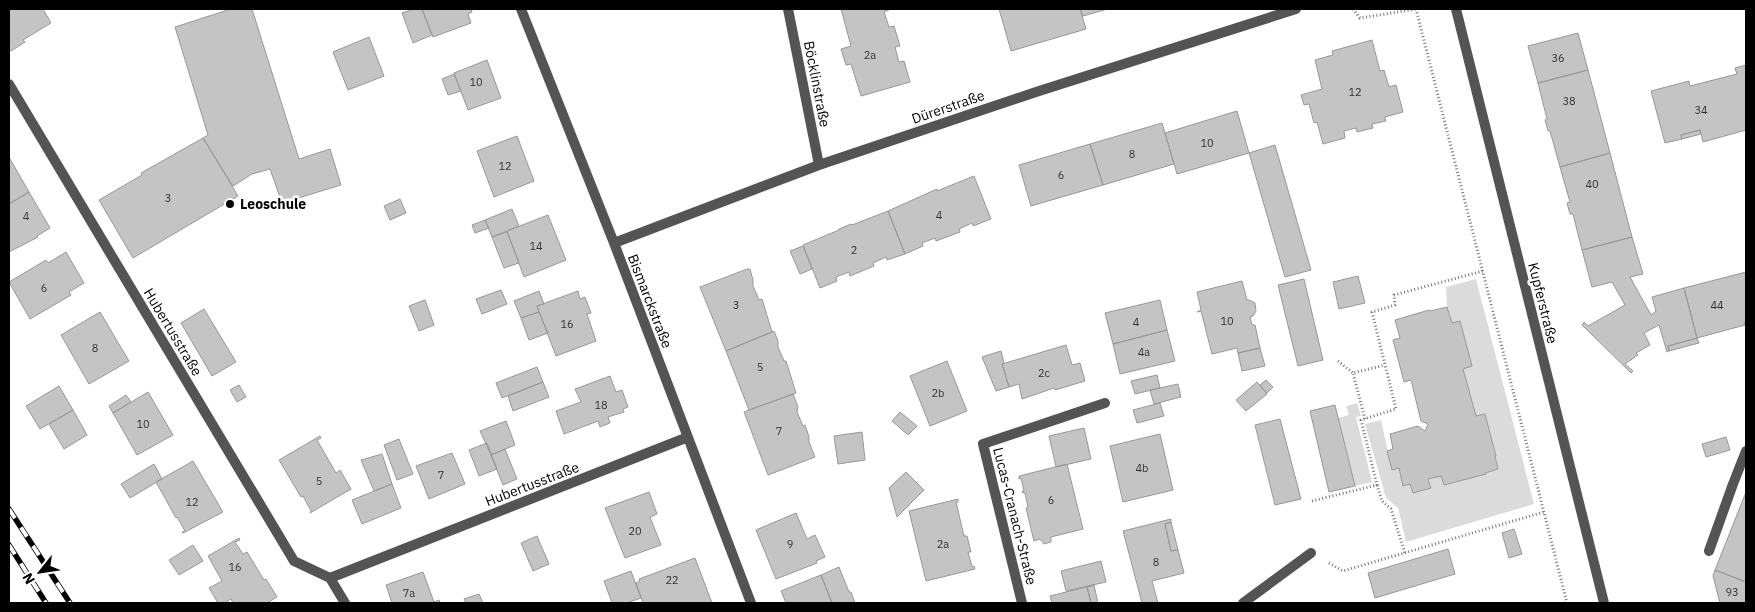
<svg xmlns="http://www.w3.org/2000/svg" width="1755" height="612" viewBox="0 0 1755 612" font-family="'IBM Plex Sans',sans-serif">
<rect width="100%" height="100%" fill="#fff"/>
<path fill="#dbdbdb" d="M1476,279L1534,504L1406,542L1398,508L1386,498L1365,424L1381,420L1392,470L1399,468L1403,485L1410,484L1413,493L1431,488L1429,479L1441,476L1444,485L1485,474V473L1498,469L1495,456L1496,455L1485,414L1476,416L1463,369L1472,366L1460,321L1452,323L1447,307L1446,287Z
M1357,403L1361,416L1356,417L1372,482L1355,486L1338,418L1349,415L1346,406Z"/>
<path fill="#c4c4c4" stroke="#989898" d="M9,9H43L51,23L23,40L25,42L11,51L9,49Z
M231,9H252L299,159L330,149L341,185L282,203L270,169L252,174L233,186L203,138L208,135L175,27Z
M414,9H422L432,35L413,43L402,13Z
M422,9H471L472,12L468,14L471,23L433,37Z
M841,9H889V10L884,12L889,27L894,26L900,46L895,47L899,62L904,61L910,82L861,96L851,64L846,65L841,49L851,46Z
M999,9H1080L1086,29L1011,51Z
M1080,9H1108L1083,16Z
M1578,33L1588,70L1538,83L1528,46Z
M369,37L384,76L348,90L333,52Z
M1372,40L1380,71L1384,70L1389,87L1396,85L1403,112L1385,117L1386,121L1372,124L1373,128L1357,132L1356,128L1344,131L1345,138L1323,144L1317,122L1314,123L1309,104L1304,105L1301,95L1322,89L1315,60L1333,55L1332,51Z
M487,60L501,98L468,110L454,73Z
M1746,65V130L1703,142L1700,130L1681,135L1682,139L1665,143L1651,91L1689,81L1690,86L1737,74L1735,68Z
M1588,70L1610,153L1560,167L1550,131H1548L1545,120L1547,119L1538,83Z
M454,74L461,91L448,95L442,79Z
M1237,111L1249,153L1177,174L1165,133Z
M1162,123L1174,164L1103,185L1090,144Z
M1700,130L1701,134L1682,139L1681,135Z
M517,136L534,181L494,197L477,151Z
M203,138L238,196L133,258L99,200L142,175L141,173Z
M1090,144L1103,185L1031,206L1019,165Z
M1275,145L1311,270L1285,277L1249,153Z
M1610,153L1632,237L1582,250L1573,214H1570L1567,203L1570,202L1560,167Z
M9,157L29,192L9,204Z
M974,176L991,219L973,226L972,223L959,229L960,232L936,241L935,238L922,243L923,246L905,254L888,211L937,189V191Z
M29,192L50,228L37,236L38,237L9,252V204Z
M400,199L406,213L390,220L384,206Z
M512,209L519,226L492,237L485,220Z
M888,211L905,254L887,260L886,257L873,263L874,266L850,276L849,272L836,277L837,281L820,288L803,245L839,230V229L851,224L852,225Z
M548,215L566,260L524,277L507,231Z
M485,220L489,228L475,233L472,225Z
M507,232L519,263L504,268L492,237Z
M1632,237L1643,274L1630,277L1651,315L1656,311L1652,297L1684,288L1697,338L1668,346L1669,351L1667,352L1659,325L1644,333L1650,345L1636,353L1638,355L1625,364L1633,371L1631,373L1582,325L1584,322L1588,326L1625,305L1612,282L1592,287L1582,250Z
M803,246L812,269L800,274L790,251Z
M66,252L84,283L69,292L71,295L30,319L9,282L46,260L48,263Z
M747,269H750L753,280V286L759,300L762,299L772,332L726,351L700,287Z
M1746,272V322L1744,323L1745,325L1697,338L1684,288Z
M1358,276L1365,303L1339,309L1333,282Z
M1304,279L1323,360L1298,366L1278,285Z
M1242,281L1247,300H1249L1255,303L1256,311L1253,316L1250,317L1252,325H1255L1260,348L1238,353L1237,348L1212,354L1201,311L1197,312L1201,310L1197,292Z
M501,290L507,304L482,314L476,299Z
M539,291L544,304L537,306L539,312L521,318L514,301Z
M578,291L580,299L585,297L591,313L587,314L596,341L556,356L537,306Z
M425,300L434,325L419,331L409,306Z
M1160,300L1167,330L1113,344L1105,313Z
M1447,307L1452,323L1460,321L1472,366L1463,369L1476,416L1485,414L1496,456H1495L1498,469L1485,473L1486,474L1444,485L1441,476L1428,479L1431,488L1413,493L1410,484L1403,486L1399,468L1392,470L1387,451L1393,449L1390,434L1418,426L1425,431L1428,424L1421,421L1411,380L1404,382L1393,340L1400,338L1395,320L1429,310L1430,311Z
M204,309L236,362L212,376L181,323Z
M100,312L129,361L89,384L61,335Z
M539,312L548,333L529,340L521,318Z
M1167,330L1175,361L1120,374L1113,344Z
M774,331L778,341V347L784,361H786L796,393L749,410L726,351Z
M1697,338L1699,343L1669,351L1668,346Z
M1066,345L1072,365L1080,363L1085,381L1055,390L1054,388L1022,399L1019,384L1009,387L1002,364Z
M1260,348L1265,366L1242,371L1238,353Z
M1001,351L1004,363L1002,364L1009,387L996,391L982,357Z
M947,361L967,411L930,426L910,376Z
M537,367L543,382L502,398L496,383Z
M1157,375L1160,388L1135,394L1131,381Z
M610,376L616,392L622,390L628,407L623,409L624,412L608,417L610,423L600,427L598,421L564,434L556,411L581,402L575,389Z
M1266,380L1273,387L1267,393L1260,385Z
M543,382L549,397L513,411L508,396Z
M1257,382L1267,394L1246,411L1236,400Z
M1178,384L1181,397L1154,404L1150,390Z
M239,385L246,397L237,402L230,390Z
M59,386L73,410L40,429L26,406Z
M148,392L173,435L137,455L113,413Z
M793,394L798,407L797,412L803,426L805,425L809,437V442L815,457L768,475L744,412Z
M126,395L131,402L113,413L109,406Z
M1160,403L1164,416L1137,423L1133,410Z
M1335,405L1355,486L1329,492L1310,411Z
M73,410L87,435L64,449L49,424Z
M900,412L917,426L908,435L892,421Z
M1280,419L1301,499L1275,505L1255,425Z
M506,421L515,445L491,455L480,431Z
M1084,428L1091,459L1056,467L1049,436Z
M862,432L865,460L838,464L834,436Z
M1160,434L1173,490L1123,502L1110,446Z
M320,436L321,438L317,440L336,473L340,470L351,489L310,513L311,511L303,496L301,497L279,460Z
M1726,437L1730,450L1706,457L1702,444Z
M399,439L413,474L397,480L384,445Z
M487,443L497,469L479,476L469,450Z
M505,449L517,479L503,485L491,455Z
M452,453L465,484L429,499L416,466Z
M382,454L392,484L374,491L361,460Z
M193,461L223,512L183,533L182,532L185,531L177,517L176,518L156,482Z
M154,464L162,479L130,498L121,484Z
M1067,464L1083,529L1051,537V542L1044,544L1040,539L1034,541L1026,508L1028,507L1025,493H1023L1022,491H1024L1021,478L1019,479V476Z
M906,472L924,490L897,517L889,488Z
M392,484L401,508L362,524L352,500Z
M649,492L657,514L650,517L661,545L625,558L605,508Z
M1746,492V582L1715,570Z
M958,499V502H956L964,536H967L971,552H968L972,567L974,566L975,569L926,581L909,511Z
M796,513L807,539L815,535L825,557L816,561L817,563L776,579L756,530Z
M1171,519V522L1165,524L1171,551L1178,550L1184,573L1152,581L1158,603H1142L1123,531Z
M1171,522L1178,550L1171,551L1165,524Z
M1514,529L1522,554L1509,558L1502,533Z
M537,536L549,564L533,571L521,543Z
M239,538L240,540L235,542L243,554L247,552L264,580L266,579L277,597L267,603H233L231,599L224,603H218L209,588L222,581L208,556Z
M193,545L203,561L179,575L169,560Z
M1448,549L1455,574L1375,598L1368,573Z
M695,558L712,603H643L636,583L640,581L639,579Z
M1101,561L1106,582L1066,591L1061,571Z
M839,567L849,592H851L855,603H832L821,575Z
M1715,570L1746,582V603H1720L1713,576Z
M631,571L641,598L627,603H612L604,581Z
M423,572L434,602L439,600L440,603H392L386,585Z
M821,575L832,603H786L781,591Z
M1094,585L1087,587L1091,603H1052L1050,596Z
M1094,585L1098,603H1091L1087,587Z
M479,594L483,603H466L464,599Z"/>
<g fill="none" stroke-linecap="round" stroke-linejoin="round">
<path stroke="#767676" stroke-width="3" stroke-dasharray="1 2.5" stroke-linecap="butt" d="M1353,9L1360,18L1417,9
M1416,9L1567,603
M1338,361L1353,373
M1365,419L1353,373L1385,365
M1377,485L1382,501L1391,509L1405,553
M1312,501L1377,485L1361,420L1396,409L1372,312L1395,305L1394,295L1483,271
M1329,563L1343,571L1544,512"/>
<path stroke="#545454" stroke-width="10" d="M1709,551L1733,484L1746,451"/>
<path stroke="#545454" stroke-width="10" d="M521,9L614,243L751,603
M788,9L819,165
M9,84L294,561L330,578L345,603
M614,243L819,165L1036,92L1296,9
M330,578L688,437
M1022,603L983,444L1105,403
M1243,603L1311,553"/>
<path stroke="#545454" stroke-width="10" d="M1456,9L1604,603"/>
<defs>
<path id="rail" d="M9,509L70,603
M9,545L46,603"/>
</defs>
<use href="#rail" stroke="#000" stroke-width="5.5"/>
<use href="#rail" stroke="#fff" stroke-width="4" stroke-dasharray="11" stroke-linecap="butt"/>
</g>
<circle fill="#000" stroke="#fff" stroke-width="2" cx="230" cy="204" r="5"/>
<g text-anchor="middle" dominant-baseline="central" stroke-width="5" stroke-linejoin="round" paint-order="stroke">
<g font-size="11" fill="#313131">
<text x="870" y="55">2a</text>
<text x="1558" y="58">36</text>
<text x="476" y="82">10</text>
<text x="1355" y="92">12</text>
<text x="1569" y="101">38</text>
<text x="1701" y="110">34</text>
<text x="1207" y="143">10</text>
<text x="1132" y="154">8</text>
<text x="505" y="166">12</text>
<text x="1061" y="175">6</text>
<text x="1592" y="184">40</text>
<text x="168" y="198">3</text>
<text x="939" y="215">4</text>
<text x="26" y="216">4</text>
<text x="536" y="246">14</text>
<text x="854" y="250">2</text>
<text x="44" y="288">6</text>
<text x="736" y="305">3</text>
<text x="1717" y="305">44</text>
<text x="1227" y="321">10</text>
<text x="1136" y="322">4</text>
<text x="567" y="324">16</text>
<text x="95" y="348">8</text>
<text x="1144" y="352">4a</text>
<text x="760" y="367">5</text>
<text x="1044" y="373">2c</text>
<text x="938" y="393">2b</text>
<text x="601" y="405">18</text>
<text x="143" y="424">10</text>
<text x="779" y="431">7</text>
<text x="1142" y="468">4b</text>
<text x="441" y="475">7</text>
<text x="319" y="481">5</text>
<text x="1051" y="500">6</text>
<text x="192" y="502">12</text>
<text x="635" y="531">20</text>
<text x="790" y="544">9</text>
<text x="943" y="544">2a</text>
<text x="1156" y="562">8</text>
<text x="235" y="567">16</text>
<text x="672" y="580">22</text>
<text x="1732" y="592">93</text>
<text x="409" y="593">7a</text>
</g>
<g font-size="14" fill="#000" stroke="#fff">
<text transform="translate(817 84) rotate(79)">Böcklinstraße</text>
<text transform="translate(948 107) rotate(-19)">Dürerstraße</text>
<text transform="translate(650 301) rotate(69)">Bismarckstraße</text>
<text transform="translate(1543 303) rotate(76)">Kupferstraße</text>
<text transform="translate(173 332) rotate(59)">Hubertusstraße</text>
<text transform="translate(532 484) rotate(-21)">Hubertusstraße</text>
<text transform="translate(1015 516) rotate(76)">Lucas-Cranach-Straße</text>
</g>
<g font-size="14" font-weight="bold" fill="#000" stroke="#fff" text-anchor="start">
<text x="240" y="204">Leoschule</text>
</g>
</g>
<rect width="1755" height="612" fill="none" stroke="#000000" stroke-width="20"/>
<g transform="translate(40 572) rotate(240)" stroke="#ffffff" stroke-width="4" paint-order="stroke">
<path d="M0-4L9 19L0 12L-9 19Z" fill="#000000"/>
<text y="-8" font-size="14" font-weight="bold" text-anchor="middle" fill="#000000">N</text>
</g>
</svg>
